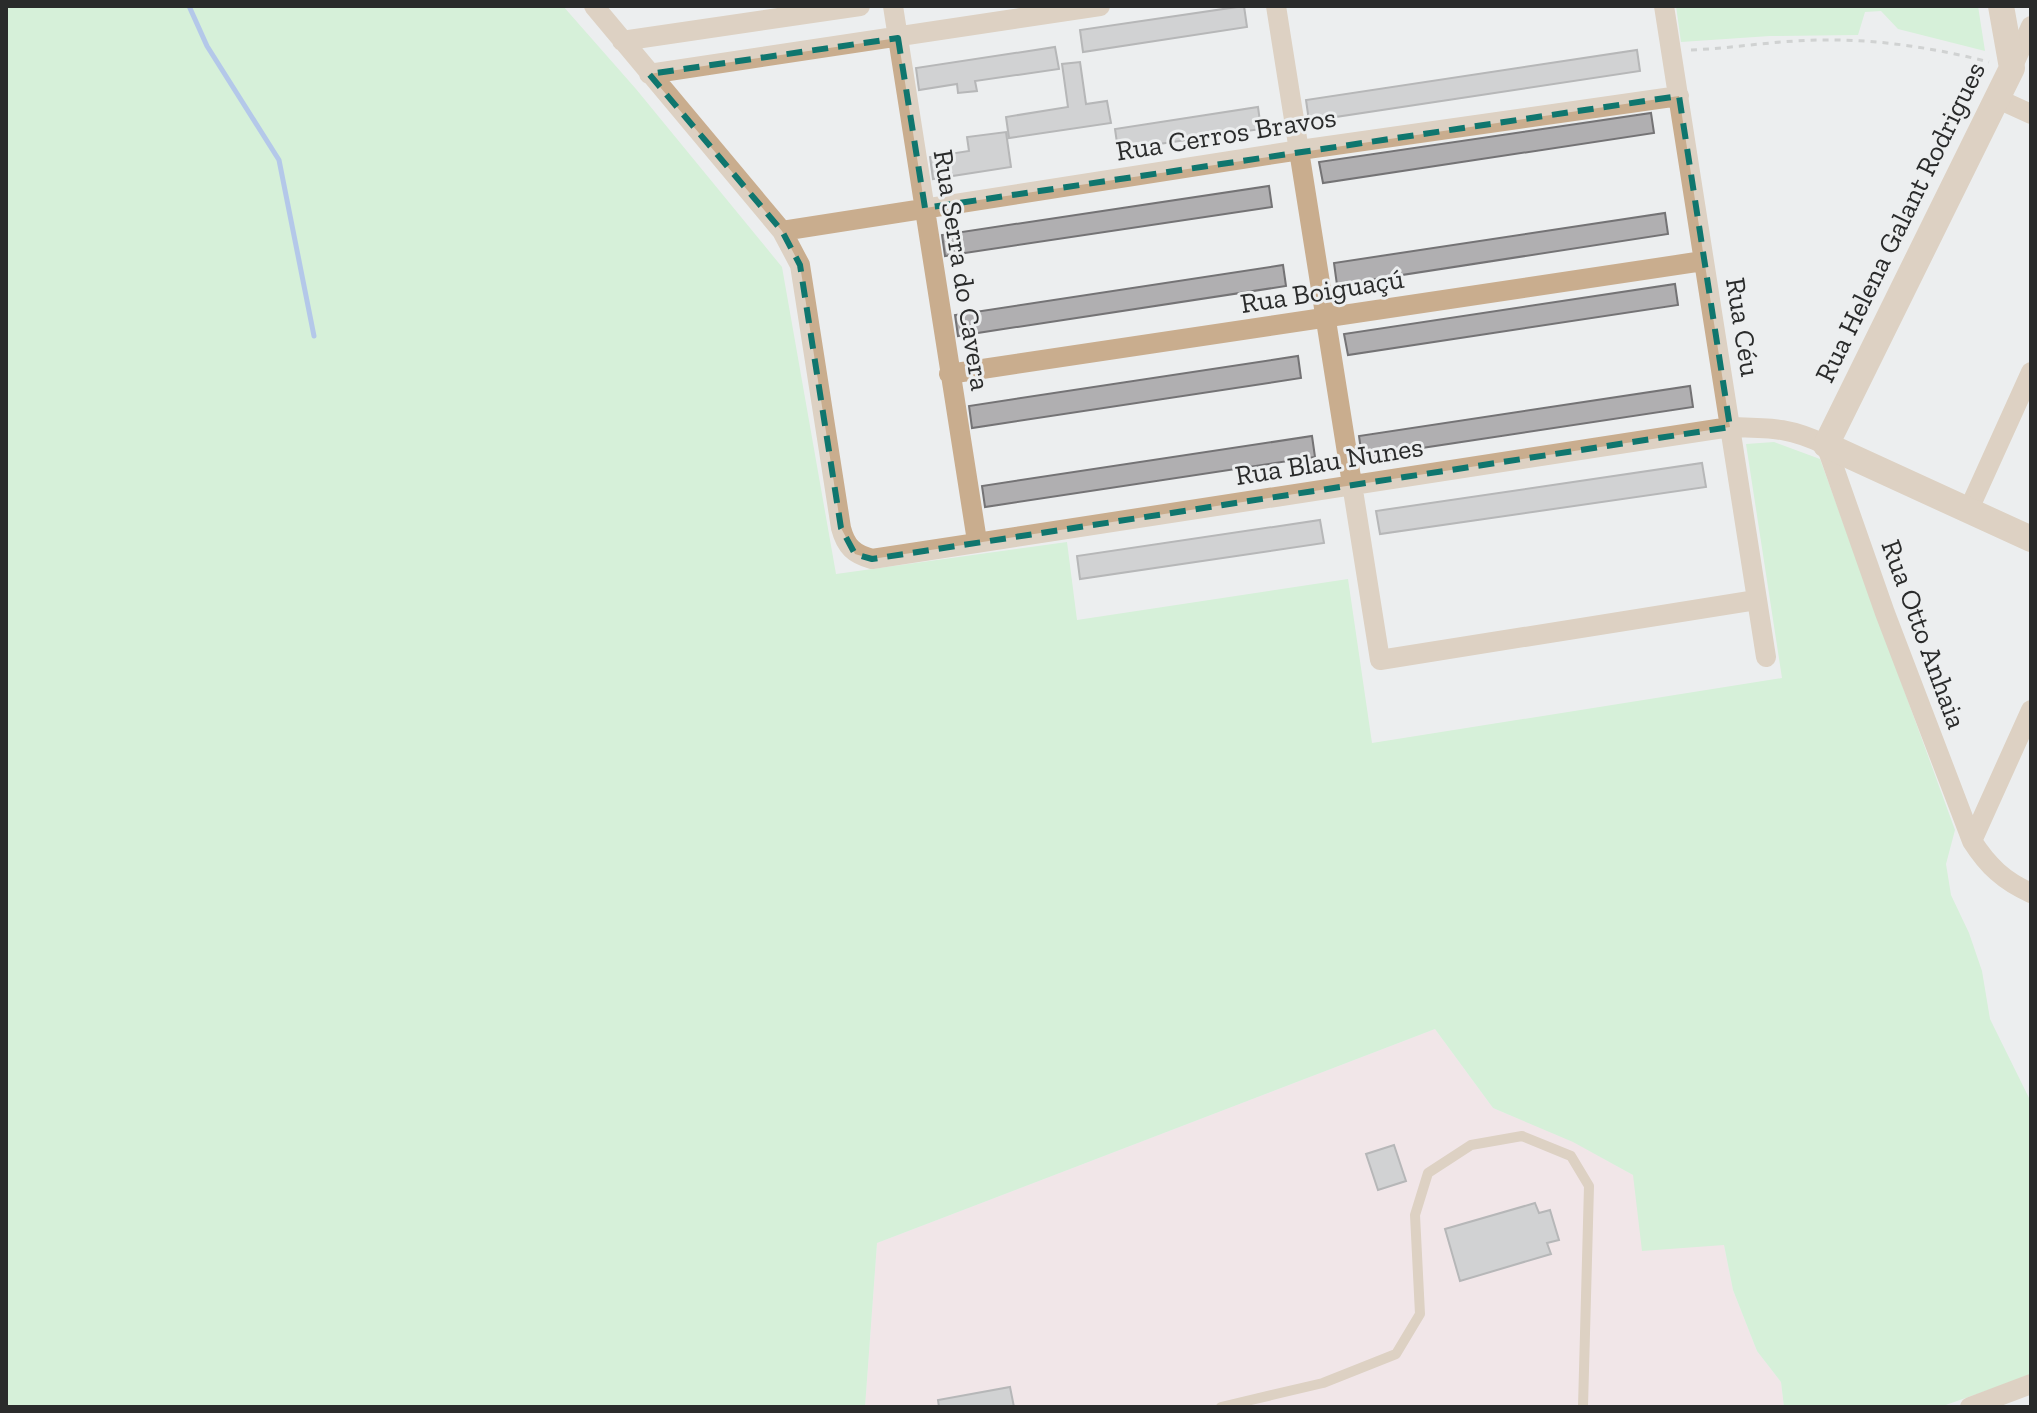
<svg xmlns="http://www.w3.org/2000/svg" width="2037" height="1413" viewBox="0 0 2037 1413" font-family="'Zilla Slab',serif">
<rect width="100%" height="100%" fill="#eceeef"/>
<path fill="#f6dce1" d="M1435,1029L1493,1108L1574,1142L1633,1175L1724,1245L1733,1290L1757,1351L1781,1382L1784,1407H865L877,1243Z"/>
<path fill="#baf1bf" d="M6,6H563L636,89L782,267L836,574L1067,542L1077,620L1348,579L1372,743L1782,678L1746,444L1774,442L1820,459L1955,830L1946,864L1951,895L1969,933L1982,971L1990,1019L2031,1102V1375L1940,1407H1784L1781,1382L1757,1351L1733,1290L1724,1245L1642,1251L1633,1175L1573,1142L1493,1108L1435,1029L877,1243L865,1407H6Z
M1676,6H1978L1985,51L1898,29L1881,11L1865,12L1858,35L1770,36L1681,42Z"/>
<g fill="none" stroke-linecap="round" stroke-linejoin="round">
<path stroke="#6f99e3" stroke-width="5" d="M189,6L207,46L279,160L314,336"/>
</g>
<path fill="#b0afb1" stroke="#747375" stroke-width="2" d="M1244,6L1247,27L1083,52L1080,30Z
M1055,47L1059,69L975,81L977,91L958,93L957,84L919,90L916,68Z
M1637,50L1640,71L1309,121L1306,100Z
M1080,62L1086,104L1107,101L1111,123L1009,138L1006,117L1068,107L1062,64Z
M1258,107L1261,129L1118,150L1115,129Z
M1651,113L1654,133L1323,183L1319,162Z
M1006,132L1011,167L933,179L930,157L969,151L967,137Z
M1269,186L1272,207L945,256L942,235Z
M1665,213L1668,234L1337,285L1334,263Z
M1283,265L1286,286L958,336L955,315Z
M1675,284L1678,305L1348,355L1344,334Z
M1298,356L1301,378L972,428L969,406Z
M1690,386L1693,407L1362,457L1359,436Z
M1312,436L1315,457L985,507L982,486Z
M1702,463L1706,487L1380,534L1376,511Z
M1320,520L1324,543L1080,579L1077,556Z
M1394,1145L1406,1181L1378,1190L1366,1154Z
M1535,1203L1539,1213L1550,1210L1559,1240L1547,1243L1551,1254L1460,1281L1445,1229Z
M1010,1387L1014,1407H939L938,1400Z"/>
<g fill="none" stroke-linecap="round" stroke-linejoin="round">
<path stroke="#adafaf" stroke-width="3" stroke-dasharray="6 6" stroke-linecap="butt" d="M1691,50C1738,48 1785,39 1832,40C1884,40 1939,49 1989,62"/>
<path stroke="#c9ad8e" stroke-width="10" d="M1221,1407L1323,1383L1396,1354L1420,1314L1415,1215L1428,1173L1471,1145L1522,1136L1571,1156L1589,1186L1583,1407"/>
<path stroke="#c9ad8e" stroke-width="20" d="M594,6L782,231L800,265L841,528C846,547 854,554 872,559L1730,427C1770,428 1789,427 1826,445L1885,613L1972,841C1988,866 2004,881 2031,893
M893,6L977,541
M1276,6L1380,660L1756,600
M1664,6L1766,657
M622,41L860,6
M2012,68L2031,26
M649,74L1100,6
M1998,99L2031,114
M782,231L1300,150L1679,96
M949,374L1703,261
M1969,509L2031,372
M1972,841L2031,710
M1970,1407L2031,1384"/>
<path stroke="#c9ad8e" stroke-width="26" d="M2001,6L2012,68L1826,445L2031,539"/>
</g>
<path d="M0 0H2037V1413H0ZM898,38L925,208L1679,96L1730,427L872,559L855,554L841,528L800,265L782,231L649,74Z" fill="#eceeef" fill-opacity=".55" fill-rule="evenodd"/>
<path fill="none" stroke="#0f766e" stroke-width="6" stroke-dasharray="16 10" stroke-linejoin="round" d="M898,38L925,208L1679,96L1730,427L872,559L855,554L841,528L800,265L782,231L649,74Z"/>
<g text-anchor="middle" dominant-baseline="central" stroke-width="6" stroke-linejoin="round" paint-order="stroke">
<g font-size="28" fill="#2a2b2b" stroke="#eceeef">
<text transform="translate(1226 134) rotate(-9)">Rua Cerros Bravos</text>
<text transform="translate(1900 222) rotate(-64)">Rua Helena Galant Rodrigues</text>
<text transform="translate(962 270) rotate(81)">Rua Serra do Cavera</text>
<text transform="translate(1322 291) rotate(-9)">Rua Boiguaçú</text>
<text transform="translate(1743 327) rotate(81)">Rua Céu</text>
<text transform="translate(1329 461) rotate(-9)">Rua Blau Nunes</text>
<text transform="translate(1924 634) rotate(70)">Rua Otto Anhaia</text>
</g>
</g>
<rect width="2037" height="1413" fill="none" stroke="#2a2b2b" stroke-width="16"/>
</svg>
